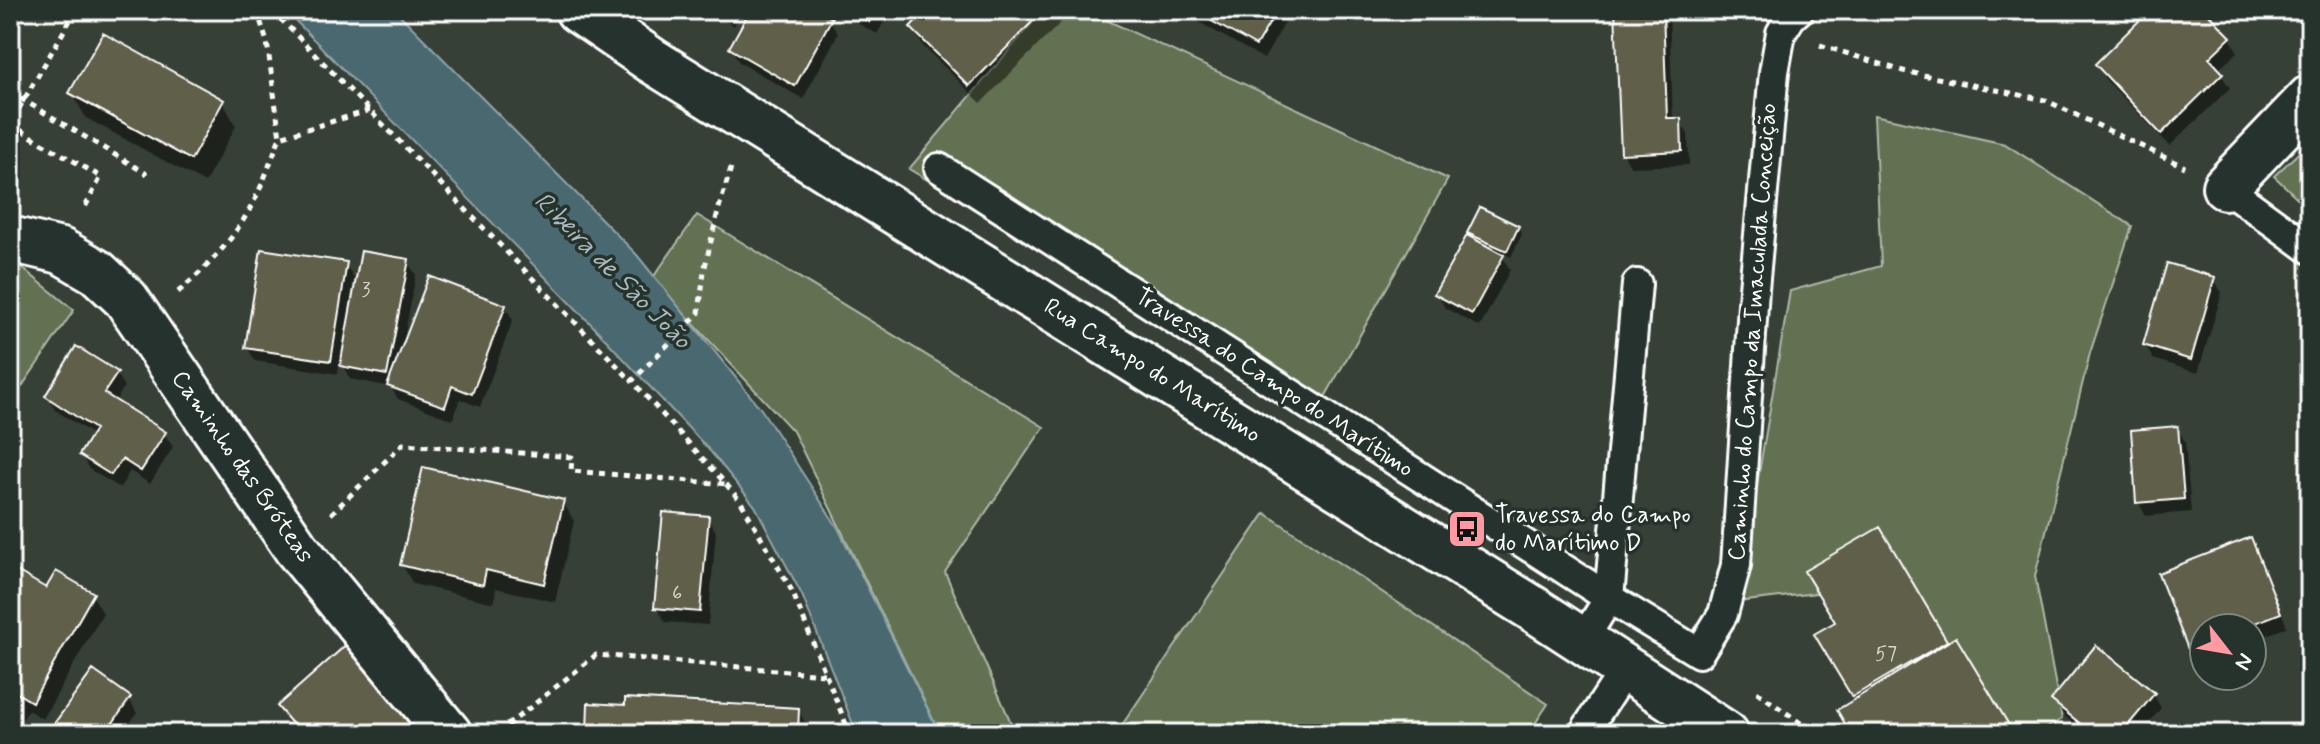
<svg xmlns="http://www.w3.org/2000/svg" width="2320" height="744" viewBox="0 0 2320 744" font-family="Mynerve,sans-serif">
<rect width="100%" height="100%" fill="#374036"/>
<filter id="ink" filterUnits="userSpaceOnUse"><feTurbulence type="fractalNoise" baseFrequency=".0125" numOctaves="2"/><feDisplacementMap in="SourceGraphic" scale="16" xChannelSelector="R" yChannelSelector="G"/><feConvolveMatrix kernelMatrix="1 2 1 2 8 2 1 2 1" color-interpolation-filters="sRGB"/></filter>
<g filter="url(#ink)">
<path fill="#637152" stroke="#b1b8a8" stroke-width="2" d="M1043,10H1085L1448,179L1316,413L909,169Z
M1874,115L2005,144L2132,226L2090,353L2035,576L2062,719L2037,734H1980L1887,585L1737,602L1790,291L1881,266Z
M2310,142V210L2274,176Z
M697,215L1044,427L945,572L1016,734H940L793,431L652,279Z
M10,258L74,310L14,398H10Z
M1265,513L1548,704L1528,734H1116Z"/>
<path fill="#48686f" stroke="#91a4a9" stroke-width="2" d="M285,10H395L637,255L761,409L838,528L940,734H857L802,595L755,506L711,452L593,326Z"/>
<path fill="#0007" d="M709,10H743L734,26Z
M752,10H813L830,20L838,34L803,99L739,62L731,48Z
M834,10H891L877,34Z
M929,10H1073L981,103L923,46L912,27Z
M1181,10H1292L1264,59L1183,13Z
M1420,10H1499L1497,22Z
M1617,10H1669L1673,120H1679L1688,134L1689,165L1631,167L1623,153Z
M2173,10H2203L2230,38L2238,52L2218,70L2230,88L2170,146L2105,79L2097,65L2160,22Z
M72,93L222,101L236,126L205,183L86,118Z
M1518,227L1522,234L1511,257L1500,252L1510,270L1480,327L1445,308L1437,294L1475,242L1470,233Z
M407,261L416,275L403,344L505,306L513,320L480,407L460,399L453,420L398,399L391,387L350,379L340,362L338,374L255,361L247,347L345,264L354,278L348,315H351Z
M2214,279L2222,293L2198,373L2153,359L2145,345Z
M116,373L124,387L115,402L164,433L173,447L150,484L130,471L120,488L89,469L81,455L94,435L55,410L47,396Z
M2177,428L2185,442L2191,512L2146,516L2138,502Z
M563,502L574,521L555,602L496,588L494,603L413,584L402,565Z
M708,518L716,532L708,625L665,622L656,607Z
M1879,529L1947,645L1956,640L2012,734H1853L1856,701L1817,634L1837,623Z
M2250,539L2259,553L2287,627L2252,641V628H2204V660L2198,662L2190,648Z
M10,569L47,591L92,595L103,613L43,719L28,710L14,734H10Z
M2153,694L2161,708L2140,734H2086L2062,714L2054,700Z
M129,699L137,713L122,734H57L54,728Z
M279,707L423,734H297Z
M798,710L809,729L808,734H589Z"/>
<path fill="#605e4a" stroke="#fff" stroke-width="2" d="M750,10H817L832,18L795,86L729,48Z
M849,10H876L869,22Z
M926,10H1044L969,86L910,27Z
M1192,10H1277L1256,46Z
M1615,10H1663L1667,118H1681L1682,151L1621,154Z
M2150,10L2161,19L2170,10H2205L2231,37L2209,58L2223,73L2161,134L2095,64Z
M103,33L224,100L191,160L69,93Z
M1480,207L1519,226L1507,251L1467,233Z
M1467,235L1504,255L1472,314L1434,294Z
M261,249L347,262L331,361L245,348Z
M361,251L409,259L387,375L340,366Z
M2167,263L2215,277L2191,360L2143,345Z
M429,276L506,305L472,394L452,386L445,407L387,386Z
M76,346L118,372L104,393L166,432L141,471L122,459L111,475L79,455L95,429L45,396Z
M2178,426L2184,499L2136,503L2131,430Z
M423,467L564,500L544,584L486,570L483,585L400,565Z
M663,512L709,516L700,612L654,608Z
M1880,527L1947,641L1852,697L1814,634L1835,622L1804,571Z
M2251,537L2281,613L2242,628H2204V643L2188,649L2158,573Z
M10,567L46,588L56,571L94,593L32,702L17,693L10,704Z
M1956,637L2012,730L2006,734H1851L1837,710Z
M347,644L426,734H301L277,706Z
M2096,645L2155,693L2121,734H2093L2051,700Z
M93,670L131,697L105,734H60L51,728Z
M625,698L799,708L798,734H587L588,703L625,705Z"/>
<g fill="none" stroke-linecap="round" stroke-linejoin="round">
<defs>
<path id="service" d="M939,168L1609,598L1699,653L1723,614L1736,565L1754,289L1774,72L1781,33L1791,17L1799,10
M2225,187L2310,249
M1583,640L1609,598L1637,284
M1583,734L1626,668"/>
<path id="minor" d="M2225,187L2310,98
M10,239L61,251L97,272L126,299L296,548L449,734"/>
<path id="secondary" d="M578,10L651,60L1532,608L1726,734"/>
</defs>
<use href="#service" stroke="#fff" stroke-width="34"/>
<use href="#minor" stroke="#fff" stroke-width="50"/>
<use href="#secondary" stroke="#fff" stroke-width="50"/>
<path stroke="#fff" stroke-width="5" stroke-dasharray="6 6" stroke-linecap="butt" d="M76,10L10,124L101,177L83,211
M257,10L267,42L280,137
M272,10L632,381
M1820,45L1903,71L2045,100L2185,167
M10,92L147,174
M731,168L718,211L704,271L699,313L632,381L726,484L741,502L792,591L850,734
M178,292C207,268 233,240 251,207C263,185 271,160 280,137L371,110
M331,514L403,444L572,457L571,471L726,484
M1757,692L1816,734
M498,733L596,655L825,674"/>
<use href="#service" stroke="#26332d" stroke-width="28"/>
<use href="#minor" stroke="#26332d" stroke-width="44"/>
<use href="#secondary" stroke="#26332d" stroke-width="44"/>
</g>
</g>
<defs>
<symbol id="bus-square" viewBox="-11 -11 22 22"><rect x="-9" y="-9" width="18" height="18" rx="4" fill="#ff9aa2" stroke="#26332d"/><path d="M-5-6H5V4H4V6H2V4H-2V6H-4V4H-5ZM-3.5-4V0h7V-4ZM-3.5 1.2v1.5H-2V1.2ZM2 1.2v1.5H3.5V1.2Z" fill="#111"/></symbol>
</defs>
<g fill-rule="evenodd">
<use href="#bus-square" x="1445" y="507" width="44" height="44"/>
</g>
<g text-anchor="middle" dominant-baseline="central" stroke-width="7" stroke-linejoin="round" paint-order="stroke">
<g font-size="20" fill="#d7d7d2">
<text x="366" y="290">3</text>
<text x="677" y="593">6</text>
<text x="1886" y="654">57</text>
</g>
<g font-size="24" fill="#fff" stroke="#26332d">
<text transform="translate(1753 332) rotate(-86)">Caminho do Campo da Imaculada Conceição</text>
<text transform="translate(1152 371) rotate(32)">Rua Campo do Marítimo</text>
<text transform="translate(1274 383) rotate(33)">Travessa do Campo do Marítimo</text>
<text transform="translate(242 467) rotate(55)">Caminho das Bróteas</text>
</g>
<g font-size="24" fill="#fff" stroke="#26332d" text-anchor="start">
<text x="1495" y="515">Travessa do Campo<tspan x="1495" dy="28">do Marítimo D</tspan></text>
</g>
<g font-size="26" font-style="italic" fill="#adbbbe" stroke="#26332d">
<text transform="translate(612 271) rotate(45)">Ribeira de São João</text>
</g>
</g>
<rect width="2320" height="744" fill="none" stroke="#26332d" stroke-width="40"/>
<rect x="20" y="20" width="2280" height="704" fill="none" stroke="#fff" stroke-width="3" filter="url(#ink)"/>
<g transform="translate(2228 652) rotate(121)"><circle r="38" fill="#26332d" stroke="#7d8581" stroke-width="2"/>
<path d="M0-6L14 30L0 20L-14 30Z" fill="#ff9aa2"/>
<text y="-12" font-size="22" font-weight="bold" text-anchor="middle" fill="#ffffff">N</text>
</g>
</svg>
